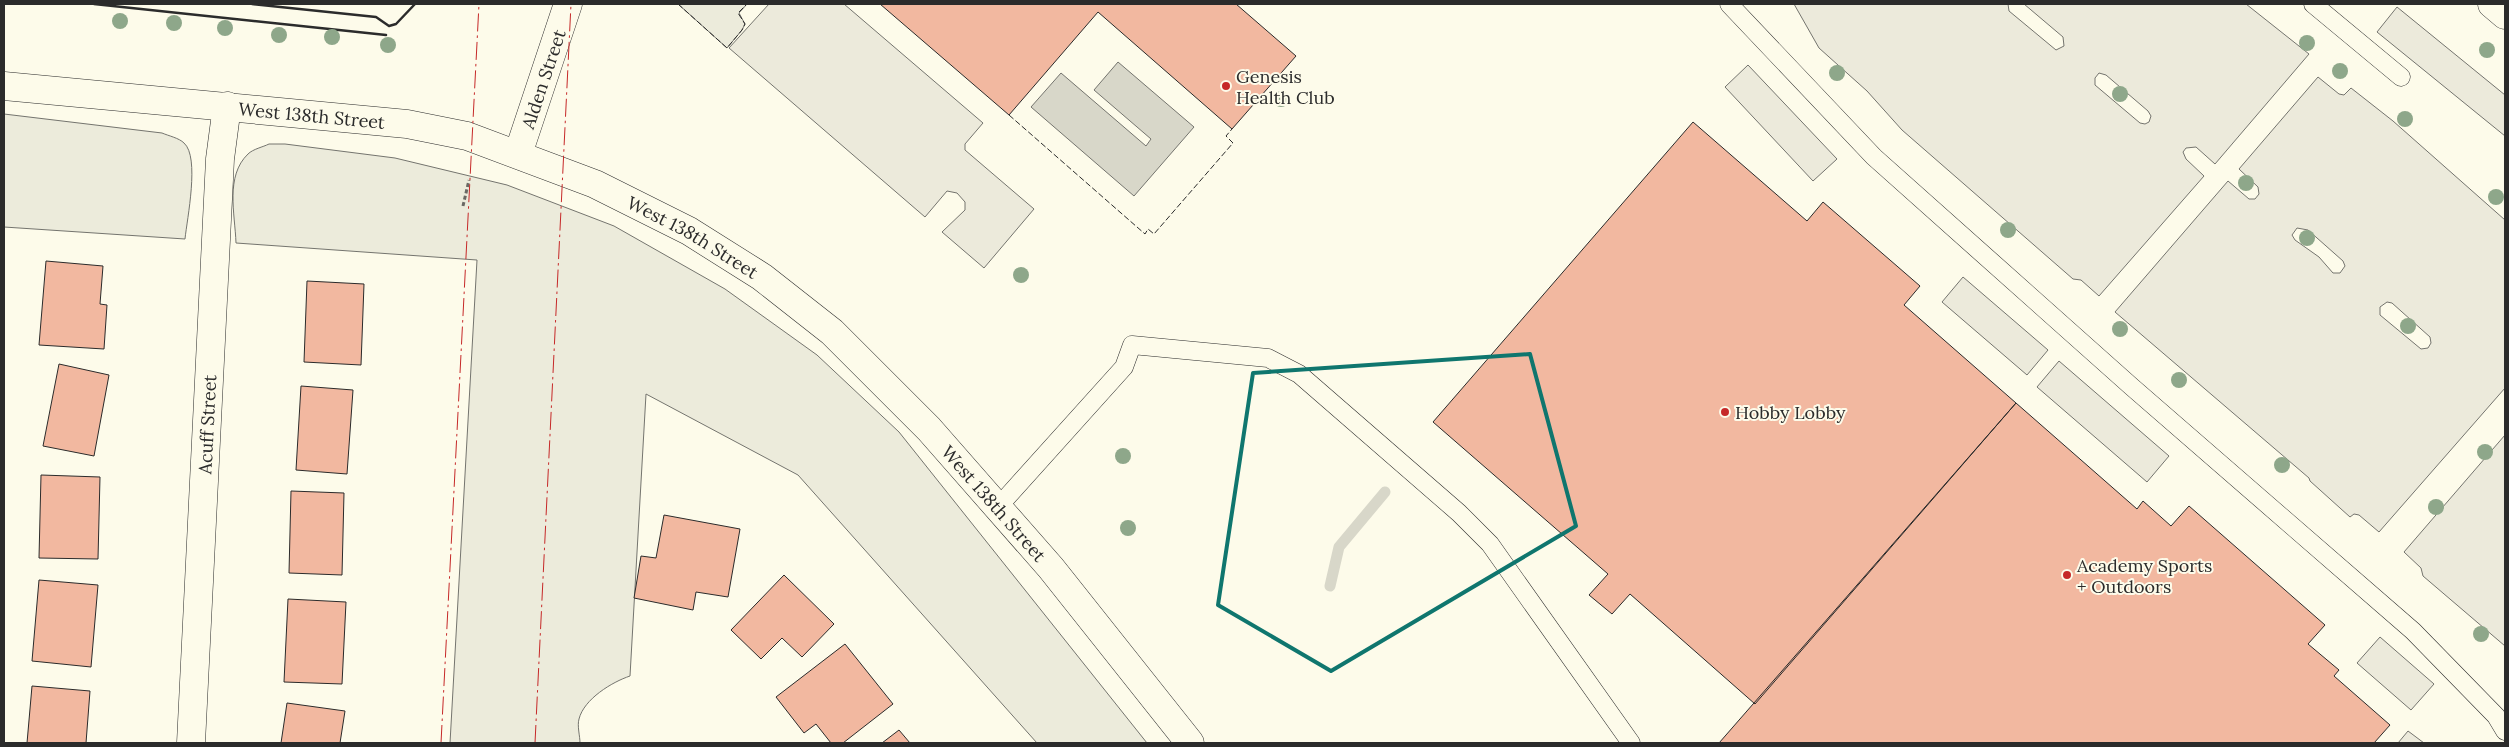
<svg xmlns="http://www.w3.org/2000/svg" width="2509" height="747" viewBox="0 0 2509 747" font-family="Lora,serif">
<rect width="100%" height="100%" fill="#fdfbea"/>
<path fill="#ecebdb" stroke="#74746e" d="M678,4H747L739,13L745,24L742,30L727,48Z
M4,114L162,133C169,136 179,138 184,143C200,157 187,219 185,239L4,227Z
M269,144H285L395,158L507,185L614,226L725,289L817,355L899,432L1147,743H1037L798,475L646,394L630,676C612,682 584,699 579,719C577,726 580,736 580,743H450L477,260L236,243C235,214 225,176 248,154C253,149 263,147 269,144Z"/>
<path fill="#eceadb" stroke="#74746e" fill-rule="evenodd" d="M769,4H844L983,123L965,144V150L1034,209L984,268L942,232L965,210V202L957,193L947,191L925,217L729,48Z
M1794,4H2008L2009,11L2056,50L2064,46L2063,37L2024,4H2246L2309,54L2215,164L2196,147L2186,148L2183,152L2186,159L2204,176L2099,296L2081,280L2073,279L1902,130L1867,91L1819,48ZM2099,73L2106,75L2148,111L2151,116L2149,122L2145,124L2140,123L2095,85V78Z
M2397,7L2505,95V136L2377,32Z
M1748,65L1837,159L1813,181L1725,87Z
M2318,77L2339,94L2344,95L2351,88L2393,121L2505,220V388L2379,532L2359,515L2354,514L2350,517L2310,481L2309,478L2115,312L2228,181L2249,199H2255L2259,194L2258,187L2239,169ZM2297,228L2308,230L2343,261L2345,266L2340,273H2333L2319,257L2295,240L2292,235ZM2387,302L2392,303L2430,337L2431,343L2428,348L2421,349L2380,315V307Z
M1963,277L2048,350L2027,375L1942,302Z
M2059,361L2169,456L2147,482L2037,387Z
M2505,435V646L2423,576L2421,568L2404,552Z
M2380,637L2434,684L2411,710L2357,663Z
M2408,731L2424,743H2398Z"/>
<path fill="#d8d7c9" stroke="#74746e" d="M1118,62L1194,127L1134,196L1031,107L1061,73L1146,146L1151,139L1094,90Z"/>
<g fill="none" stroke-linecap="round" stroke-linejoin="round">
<path stroke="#d8d7c9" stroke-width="11" d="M1330,586L1339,547L1385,492"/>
</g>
<path fill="#f2b8a0" stroke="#2b2b2b" d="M880,4H1236L1296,56L1232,129L1098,12L1009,115Z
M1693,122L1807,221L1823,202L1920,286L1904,305L2016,403L1755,704L1630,594L1612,614L1589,595L1608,574L1433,422Z
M46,261L103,266L100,304L107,305L104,349L39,345Z
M307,281L364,284L361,365L304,362Z
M59,364L109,375L94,456L43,446Z
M301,386L353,390L347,474L296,470Z
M2016,403L2137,509L2143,501L2171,526L2189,506L2325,625L2308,644L2339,670L2334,676L2390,725L2374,743H1719Z
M41,475L100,477L98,559L39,558Z
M291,491L344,493L342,575L289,573Z
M664,515L740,529L728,597L696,592L693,610L634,598L641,556L656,558Z
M784,575L834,624L802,657L782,638L761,659L731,630Z
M39,580L98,585L91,667L32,661Z
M288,599L346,602L342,684L284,682Z
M845,644L893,704L843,743H831L816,724L804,733L776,697Z
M32,686L90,691L86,743H27Z
M287,703L345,711L340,743H281Z
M899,730L910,743H882Z"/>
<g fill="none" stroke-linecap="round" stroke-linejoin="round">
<defs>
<path id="service" d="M1729,4L1874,157L2132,387L2413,631L2496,716L2505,731
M2313,4L2401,77
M998,507L1124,367L1132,345L1268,358L1299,374L1459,513L1490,544L1631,743"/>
<g id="minor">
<path d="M2492,4L2505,15"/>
<path id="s1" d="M191,743L220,159L227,106"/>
</g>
<g id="tertiary">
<path id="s2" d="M4,86L407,124L467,136L595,184L689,231L762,277L832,332L929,429L1051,568L1190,743"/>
<path id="s3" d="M518,154L568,4"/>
</g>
</defs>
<use href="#service" stroke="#2b2b2b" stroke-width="19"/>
<use href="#minor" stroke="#2b2b2b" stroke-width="29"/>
<use href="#tertiary" stroke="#2b2b2b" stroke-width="29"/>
<path stroke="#6a6964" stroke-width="3" stroke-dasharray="4 2.5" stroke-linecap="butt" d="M463,206L469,180"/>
<use href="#service" stroke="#fdfbea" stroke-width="18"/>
<use href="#minor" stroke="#fdfbea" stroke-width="28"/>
<use href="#tertiary" stroke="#fdfbea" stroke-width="28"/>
<path stroke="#2b2b2b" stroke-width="1" stroke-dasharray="6 2.5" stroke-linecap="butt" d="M678,4L727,48L742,30L745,24L738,13L747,4
M1009,115L1145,234L1148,229L1154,234L1233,143L1226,136L1232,129"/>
<path stroke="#2b2b2b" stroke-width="2.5" d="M94,4L386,35
M252,4L376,17L389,26L396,24L415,4"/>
<path stroke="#c62828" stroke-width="1" stroke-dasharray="18 4 2.5 4" stroke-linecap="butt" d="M441,743L479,4
M535,743L571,4"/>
</g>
<g fill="#8ea78a">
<circle cx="120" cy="21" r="8"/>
<circle cx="174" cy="23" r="8"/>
<circle cx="225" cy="28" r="8"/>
<circle cx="279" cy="35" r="8"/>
<circle cx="332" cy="37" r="8"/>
<circle cx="2307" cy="43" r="8"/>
<circle cx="388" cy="45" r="8"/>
<circle cx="2487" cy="50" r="8"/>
<circle cx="2340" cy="71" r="8"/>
<circle cx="1837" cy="73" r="8"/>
<circle cx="2120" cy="94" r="8"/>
<circle cx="1281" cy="99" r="8"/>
<circle cx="2405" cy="119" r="8"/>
<circle cx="2246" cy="183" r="8"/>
<circle cx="2496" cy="197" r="8"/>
<circle cx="2008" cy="230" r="8"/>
<circle cx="2307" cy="238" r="8"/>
<circle cx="1021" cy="275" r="8"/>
<circle cx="2408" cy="326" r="8"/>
<circle cx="2120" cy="329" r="8"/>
<circle cx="2179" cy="380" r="8"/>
<circle cx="2485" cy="452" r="8"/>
<circle cx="1123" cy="456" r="8"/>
<circle cx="2282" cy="465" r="8"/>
<circle cx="2436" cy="507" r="8"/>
<circle cx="1128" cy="528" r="8"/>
<circle cx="2481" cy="634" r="8"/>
</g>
<path fill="none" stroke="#0f766e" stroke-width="4" stroke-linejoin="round" d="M1530,354L1576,526L1331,671L1218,605L1253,373Z"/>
<g fill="#c62828" stroke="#fdfbea" stroke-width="2">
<circle cx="1226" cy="86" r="5"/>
<circle cx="1725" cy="412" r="5"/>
<circle cx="2067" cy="575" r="5"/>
</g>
<g text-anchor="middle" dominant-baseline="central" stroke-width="4" stroke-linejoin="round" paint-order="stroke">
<g font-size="18" fill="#2b2b2b" stroke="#fdfbea" text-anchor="start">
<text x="1236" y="76">Genesis<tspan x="1236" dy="21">Health Club</tspan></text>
<text x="1735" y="412">Hobby Lobby</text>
<text x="2077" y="565">Academy Sports<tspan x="2077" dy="21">+ Outdoors</tspan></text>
</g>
<g font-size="18" fill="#2b2b2b" stroke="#fdfbea">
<text stroke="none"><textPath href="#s3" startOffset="79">Alden Street</textPath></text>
<text stroke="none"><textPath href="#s2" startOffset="309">West 138th Street</textPath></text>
<text stroke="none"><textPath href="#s2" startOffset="714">West 138th Street</textPath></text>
<text stroke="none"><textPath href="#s1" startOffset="319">Acuff Street</textPath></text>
<text stroke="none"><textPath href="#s2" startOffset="1119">West 138th Street</textPath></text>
</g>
</g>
<rect width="2509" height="747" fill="none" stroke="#2b2b2b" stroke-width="10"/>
</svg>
